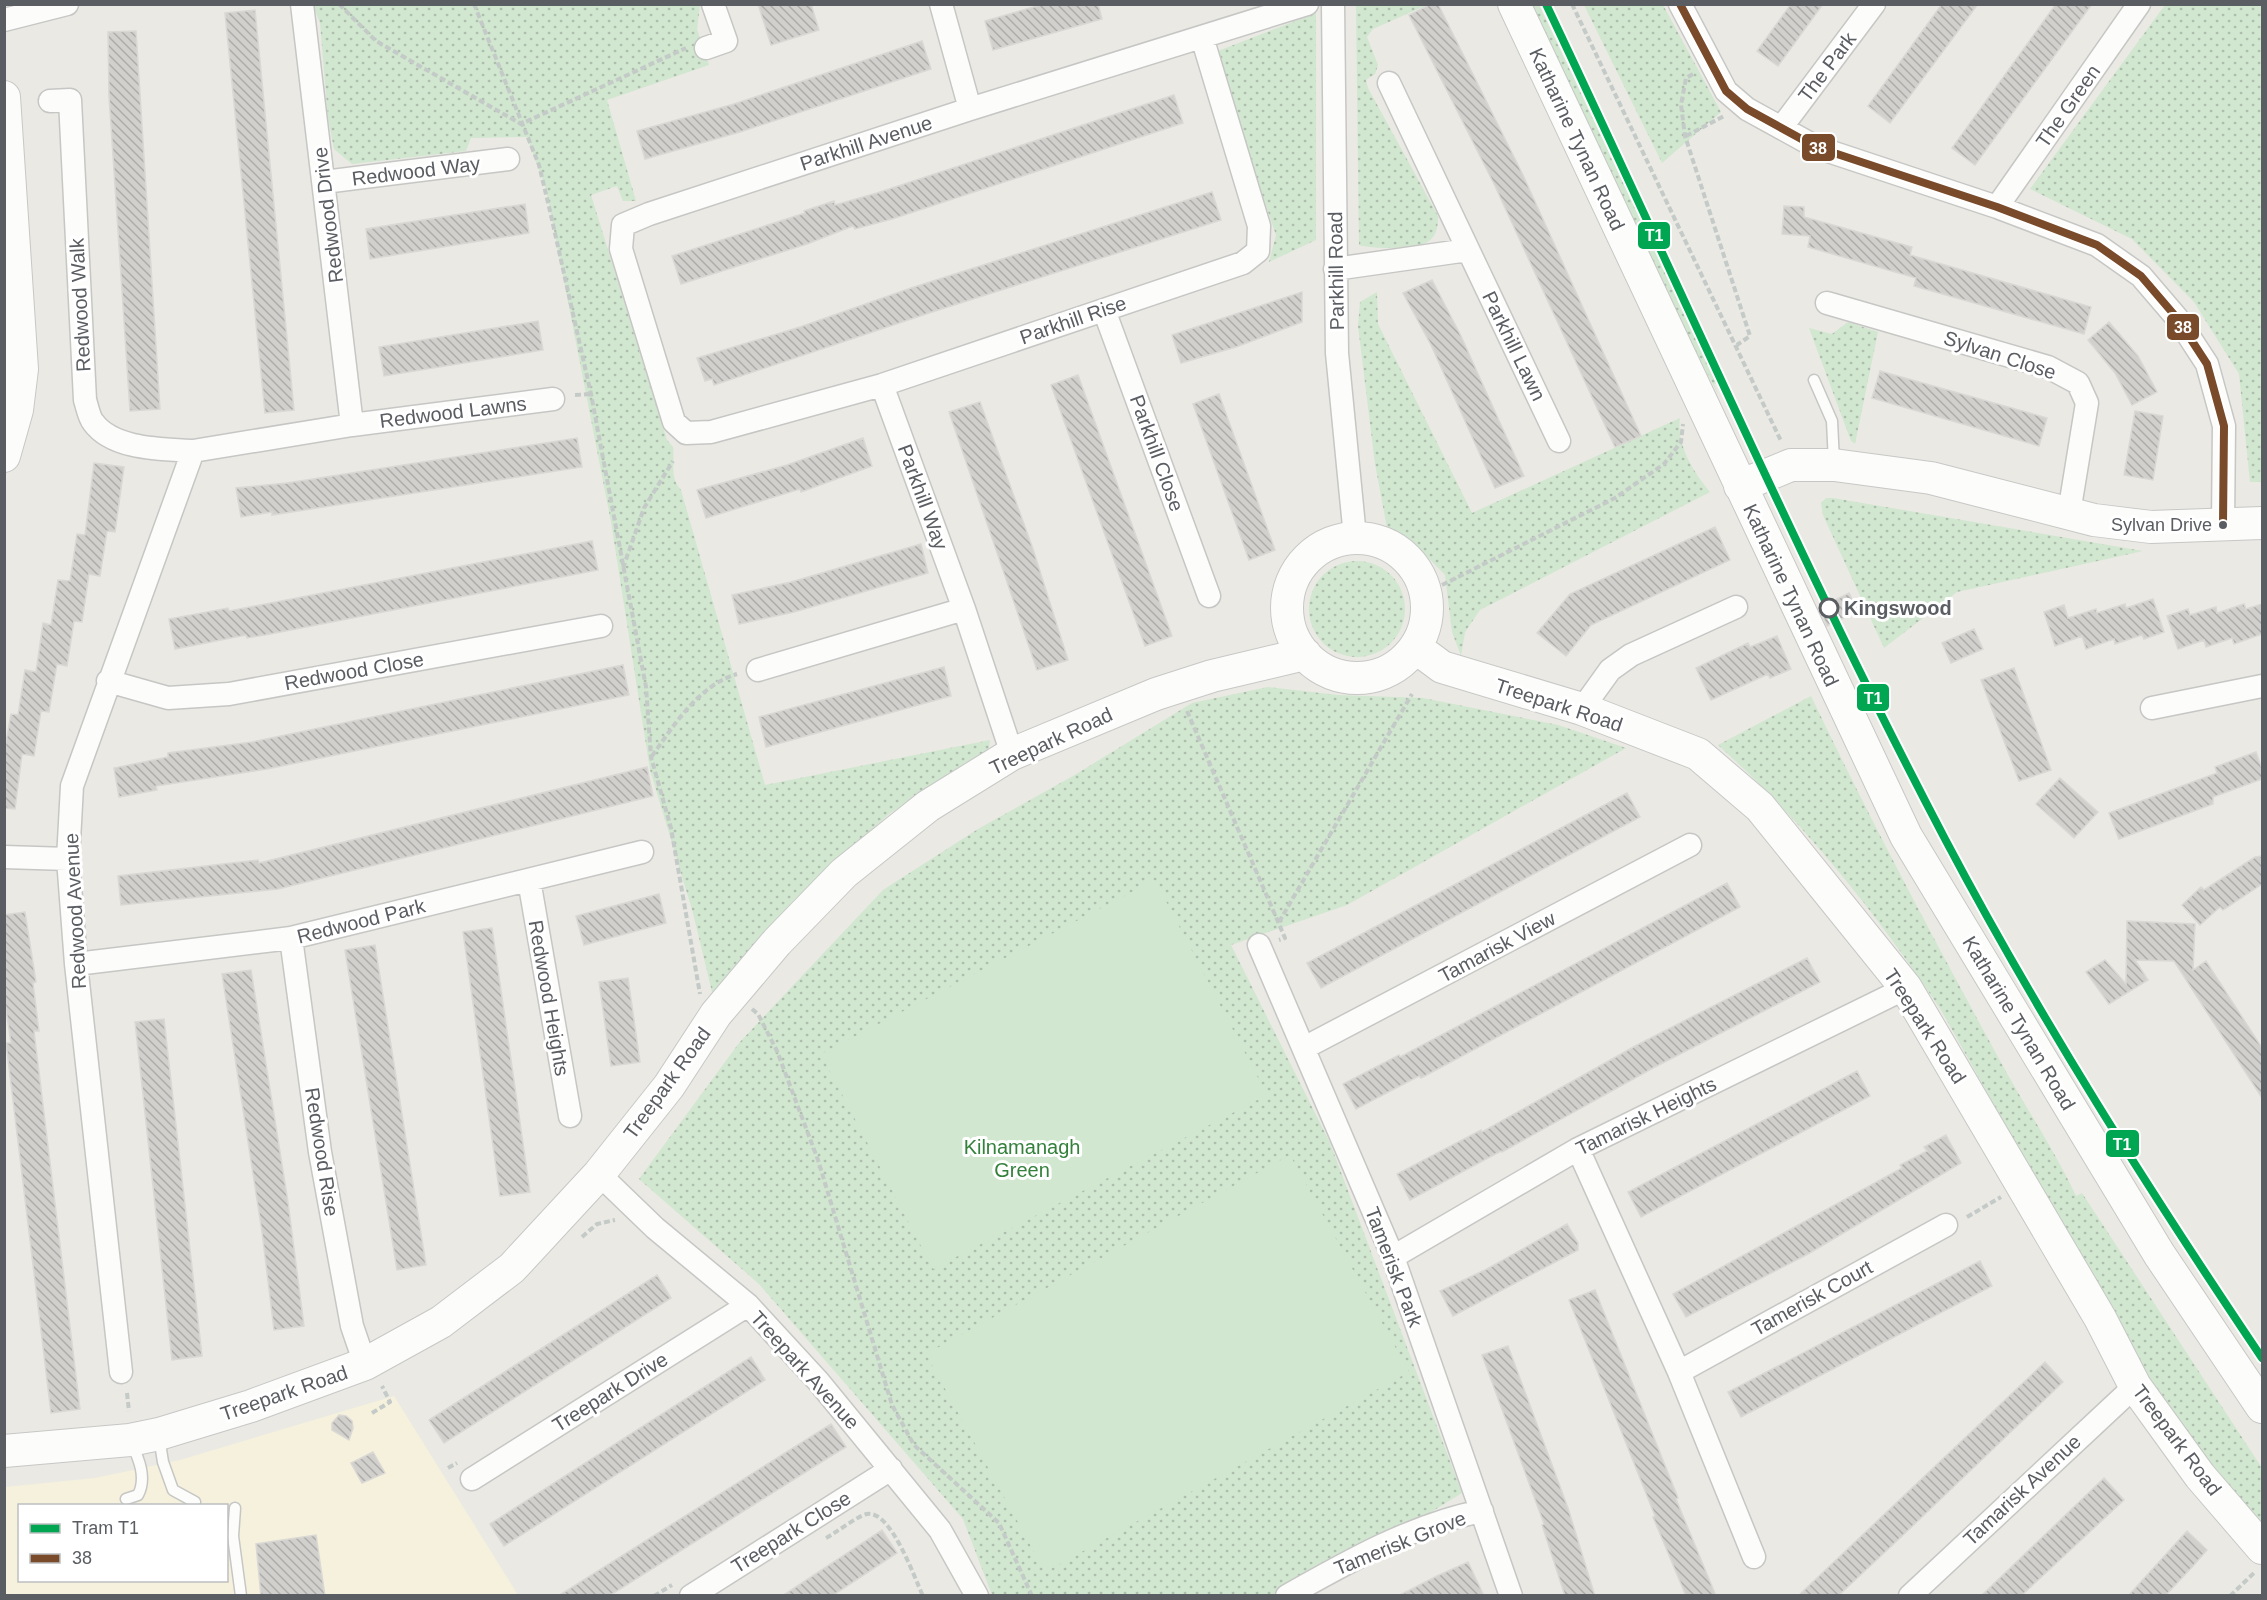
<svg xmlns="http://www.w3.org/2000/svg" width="2267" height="1600" viewBox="0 0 2267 1600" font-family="Helvetica,sans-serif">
<defs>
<pattern id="green-dots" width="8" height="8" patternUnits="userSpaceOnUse" patternTransform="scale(1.5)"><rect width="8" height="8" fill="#d1e7d0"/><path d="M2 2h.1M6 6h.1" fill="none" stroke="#adbeac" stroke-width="1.8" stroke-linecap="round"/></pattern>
<pattern id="building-back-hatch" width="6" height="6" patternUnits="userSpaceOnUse" patternTransform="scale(1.5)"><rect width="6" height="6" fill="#d1d0cd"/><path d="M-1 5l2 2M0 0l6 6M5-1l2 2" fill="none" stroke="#adacaa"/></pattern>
</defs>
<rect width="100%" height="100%" fill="#eae9e4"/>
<path fill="#f5f1dc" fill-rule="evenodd" d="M394,1396L518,1595L5,1596V1487L95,1478L180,1460ZM20,1506H226V1580H20Z"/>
<path fill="url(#green-dots)" d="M313,5H700L697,29L709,65L607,100L636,201H623L617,186L591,195L667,440L673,447C675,461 669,478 681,490L765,785L990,740L988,753L889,814L794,900L713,996L693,913L650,770L611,522L546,189L527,137L471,138L466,151L352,164L334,149L328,118L320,23Z
M1356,5H1427L1373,29L1367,37L1378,65L1375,74L1366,80L1368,88L1438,216C1438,226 1437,235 1429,241C1417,250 1373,249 1359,245Z
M1528,5H1539L1718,383L1714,384L1719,396L1672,306Z
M1584,5H1663L1721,112L1662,163Z
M2165,5H2262V482H2250L2239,374L2194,302L2132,239L2030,189Z
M1316,13V240L1269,262L1276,235L1213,53Z
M1377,292L1378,324L1472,513L1680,418C1676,444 1693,472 1710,492L1480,610L1465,632L1461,656L1452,632L1445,575L1413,542L1388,533L1375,464L1358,326L1360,302Z
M1848,322L1878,332L1855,444L1851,441L1809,328L1832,334Z
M1826,498H1833L2143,551L1957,592L1884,648L1823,515L1821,503Z
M1309 609a48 48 0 1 1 96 0a48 48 0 1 1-96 0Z
M1268,687L1338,695L1423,698L1558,725L1626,748L1347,905L1231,945L1330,1143L1462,1493L1415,1522L1272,1595H992L963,1519L759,1284L639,1179L739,1043L883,890L978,829L1073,776L1192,703Z
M1811,696C1869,818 1933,938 1998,1057C2023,1104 2053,1147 2076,1196L2082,1193L2262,1468V1526L2195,1446L2149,1377L2108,1309L1941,1010C1877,914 1803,821 1718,745Z"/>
<path fill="#d1e7d0" d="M1155,880L1267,1095L933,1269L821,1054Z
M1290,1155L1409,1372L1045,1572L926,1354Z"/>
<path fill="url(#building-back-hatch)" stroke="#dad8d4" stroke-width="1.5" d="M758,4H811L819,30L771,45Z
M1044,4H1098L1102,19L993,50L985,21Z
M1431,4H1438L1523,175L1641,436L1615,447L1495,186L1409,15Z
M1791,4H1823L1778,66L1757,51Z
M1942,4H1978L1890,123L1868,106Z
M2056,4H2092L1975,165L1952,148Z
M255,10L294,410L265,413L225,13Z
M136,31L160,409L130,411L109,96L108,32Z
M922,41L931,69L740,132L645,159L637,131L734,104Z
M1174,95L1183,123L892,219L855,229L853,226L807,244L681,284L672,256L805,213L804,211L834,201L835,205L877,193Z
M1212,192L1221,220L929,313L714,385L712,379L705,381L697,358L800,327L911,288Z
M525,204L529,233L370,259L366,229Z
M1784,206L1804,207V217L1912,247L1910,255L2091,307L2084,334L1914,286L1916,278L1808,247L1810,236L1782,234Z
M1432,280L1461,336L1524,476L1495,488L1431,345L1403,293Z
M1302,292V322L1236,347L1181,363L1172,335Z
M538,321L543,350L384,376L379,347Z
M2109,322L2138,356L2157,392L2132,405L2115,373L2088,340Z
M1880,371L2047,418L2039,446L1872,398Z
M1078,375L1172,636L1145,646L1051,385Z
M1219,394L1275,550L1249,560L1193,404Z
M980,402L1033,549L1068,660L1037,670L949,412Z
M2135,411L2163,416L2153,480L2124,475Z
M577,438L582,467L272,515V512L241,517L236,488L287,483Z
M863,438L872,466L801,492L800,489L706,518L697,490L787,465Z
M94,463L124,467L115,532L107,531L100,576L89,574L82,622L74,621L67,666L57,664L49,712L41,711L34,756L22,754L15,809L4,808V753L11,714L18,715L25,670L36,672L43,623L51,625L58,580L70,581L77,534L85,535Z
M1715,527L1730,560L1591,625L1566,656L1537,633L1570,594Z
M592,541L598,570L265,635L247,638L246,635L175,649L169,619L228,608L229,611Z
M921,544L928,573L794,612L739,624L732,595L791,582Z
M1849,593L1858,611L1827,626L1819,608Z
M2153,599L2164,632L2144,639L2142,635L2115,644L2114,639L2086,649L2082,636L2055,646L2044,612L2064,605L2068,618L2096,609L2097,613L2125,604L2126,608Z
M2244,604L2246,609L2262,604V634L2234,644L2232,638L2206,647L2204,640L2178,649L2167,616L2188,609L2190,615L2216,607L2217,613Z
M1974,629L1983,649L1951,663L1942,643Z
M1777,636L1791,669L1770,678L1768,674L1711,700L1696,668L1748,643L1750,647Z
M623,665L629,695L267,769L156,786L157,790L119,797L114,768L168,757V753L252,742Z
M944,667L951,696L766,747L759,717Z
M2014,668L2051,770L2019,781L1981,680Z
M2256,752L2262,769V779L2213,797V804L2119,839L2109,813L2217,773L2215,767Z
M647,767L653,796L278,889L121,905L118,876L258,860L259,863Z
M2060,778L2098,812L2074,838L2036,804Z
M1627,793L1640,817L1321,988L1307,963Z
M2262,856V884L2223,910L2220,907L2200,925L2182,905L2201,887L2204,890L2255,857Z
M1727,883L1740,907L1421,1078L1419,1076L1356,1109L1343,1084L1399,1055L1400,1057Z
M659,894L666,923L584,945L576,916Z
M25,912L36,982L33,983L39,1031H34L80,1409L51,1413L6,1043H11L4,996V915Z
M2127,921L2195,924L2193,970L2206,961L2262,1048V1098L2174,961L2135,960L2148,980L2109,1004L2086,972L2105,960L2126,984Z
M492,928L530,1192L500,1196L463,932Z
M375,945L426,1265L397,1270L345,950Z
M1807,958L1820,982L1653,1068L1502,1152L1501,1151L1410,1200L1397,1174L1481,1130L1482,1132L1637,1045Z
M251,970L288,1202L304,1326L274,1330L262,1232L222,974Z
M628,978L640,1062L611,1066L599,982Z
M164,1019L202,1356L172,1360L135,1022Z
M1857,1071L1870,1096L1641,1217L1628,1192Z
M1946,1135L1961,1163L1808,1254L1686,1317L1673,1294L1902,1168L1900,1165L1927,1151L1924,1147Z
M1567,1224L1578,1243V1250L1453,1316L1440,1291L1487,1269Z
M1980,1261L1992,1286L1741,1417L1728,1392Z
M657,1275L671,1298L444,1443L429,1420Z
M1595,1290L1678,1498L1676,1499L1716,1596H1686L1653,1517L1655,1516L1569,1300Z
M1508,1346L1568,1508L1595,1596H1565L1542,1525L1544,1524L1482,1355Z
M751,1357L765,1380L504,1546L490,1524Z
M2045,1362L2063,1382L1900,1538L1838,1596H1798Z
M339,1415L346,1416L352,1421L353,1428L349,1440L332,1430V1423Z
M831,1424L846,1447L831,1456L609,1596H558Z
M373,1452L385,1473L362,1483L351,1463Z
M2104,1478L2124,1500L2021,1596H1981Z
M882,1530L897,1553L832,1596H782Z
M2187,1531L2207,1550L2194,1565L2165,1596H2128Z
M316,1535L325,1596H261L256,1544Z
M1468,1562L1484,1596H1398L1437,1576Z"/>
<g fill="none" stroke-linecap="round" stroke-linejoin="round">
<defs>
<path id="lane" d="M1814,380L1832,421L1834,462
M159,1437L163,1462L173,1490L195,1502
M126,1499L138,1495C147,1478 139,1459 131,1442
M235,1508L233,1536L241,1596"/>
<path id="street" d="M302,4L352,425
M941,4L970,109
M1333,4L1337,353L1355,537
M1680,4L1726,91L1747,109L1816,147L1997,207L2097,245L2141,276L2177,318L2207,364L2224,426L2223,525
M4,20L67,4
M1202,37L1259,226L1258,251L1243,263L882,385L711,432L686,433L674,422L621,249L623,225L649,214L970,109L1307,4
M706,48L726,41L713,4
M1389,83L1559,441
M50,101L70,100L85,400C87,406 89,417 93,422C113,450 163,449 193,451
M1781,128L1874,4
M324,182L508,159
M1997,207L2139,4
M1335,269L1468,250
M1827,303L2048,367L2078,383L2087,403L2069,513
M1104,310L1209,596
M882,385L964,609L1012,754
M758,670L964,609
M108,681L168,698L229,694L601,626
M2152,708L2262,686
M1582,709L1610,670L1631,655L1736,607
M4,857L68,859
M529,880L570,1116
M291,938L320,1152L352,1326L365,1364
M1259,945L1393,1257L1511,1596
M76,964L291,938L642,852
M1304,1048L1690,845
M1578,1149L1679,1372L1754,1557
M599,1174L655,1228L748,1305L818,1381L940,1530L977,1596
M1393,1257L1578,1149L1906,988
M121,1372L76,964L68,859L72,786L193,451L352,425L553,399
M1679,1372L1946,1225
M472,1479L748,1305
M691,1596L891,1469
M1287,1596C1347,1562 1414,1524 1482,1511
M1910,1596L2135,1386"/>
<path id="secondary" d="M1514,4L1906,836L2159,1254L2262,1407
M4,97L22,369L17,410L4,456
M1740,486L1791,465H1834L1931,478L2094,520L2151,527L2262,523
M1287 608a70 70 0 1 1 140 0a70 70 0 1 1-140 0Z
M1415,647L1442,667L1582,709L1698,754L1760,807L1906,988L2100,1318L2135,1386L2200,1476L2262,1548
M4,1451L130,1440L159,1434L251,1406L365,1364L441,1322L512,1268L599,1174L669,1086L716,1014L777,942L844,873L928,806L1012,754L1156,694L1212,676L1305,654"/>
</defs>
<use href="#lane" stroke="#c6c6c5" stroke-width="13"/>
<use href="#street" stroke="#c6c6c5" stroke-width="25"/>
<use href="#secondary" stroke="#c7c7c6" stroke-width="34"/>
<path stroke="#c4cac7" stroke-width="4" stroke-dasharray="6 3" stroke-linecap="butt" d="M339,4L376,41L521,124L686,48
M474,4L539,165L550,211L591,394L646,687L651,757L671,828L700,994
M1572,4L1781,441
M1693,74L1686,78L1681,105L1685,136L1750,336L1737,345
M1686,136L1724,116
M575,395L591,394
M623,568L644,508L673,461
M1442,585L1615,498L1664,464L1681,442L1683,424
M1187,711L1285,938L1279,940
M652,756C674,725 699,685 737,674
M1279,922L1412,694
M752,1009L758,1014L777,1051L818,1160L892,1405L914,1445L999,1523L1032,1596
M1967,1217L2001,1197
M582,1237L597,1224L615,1220
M127,1393L129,1411
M372,1413L390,1402L382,1386
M448,1468L457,1463
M826,1538C836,1533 857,1516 867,1514C891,1510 914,1577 923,1596
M654,1596L672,1585
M2230,1596L2255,1572"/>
<use href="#lane" stroke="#fcfcfb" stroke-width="10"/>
<use href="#street" stroke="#fcfcfb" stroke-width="22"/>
<use href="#secondary" stroke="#fcfcfb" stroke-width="32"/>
<defs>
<path id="bus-1" d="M1680,4L1726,91L1747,109L1816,147L1997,207L2097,245L2141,276L2177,318L2207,364L2224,426L2223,525"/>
</defs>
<use href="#bus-1" stroke="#fff" stroke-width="12"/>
<use href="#bus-1" stroke="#7a4b2a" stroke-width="8"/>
<defs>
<path id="tram-1" d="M1546,4C1678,282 1802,567 1945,839C2040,1019 2149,1190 2262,1358"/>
</defs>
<use href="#tram-1" stroke="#fff" stroke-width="12"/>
<use href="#tram-1" stroke="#00a651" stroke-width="8"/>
</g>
<circle fill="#5a5d62" stroke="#fff" stroke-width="2" cx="2223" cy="525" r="5"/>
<circle fill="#fff" stroke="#5a5d62" stroke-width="3" cx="1829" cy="608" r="9"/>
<g text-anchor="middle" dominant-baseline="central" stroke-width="6" stroke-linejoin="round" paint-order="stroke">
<g font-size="18" fill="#5a5d62" stroke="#fff" text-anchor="end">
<text x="2212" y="525">Sylvan Drive</text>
</g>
<g font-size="20" fill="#5a5d62" stroke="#fff">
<text transform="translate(1827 67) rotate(-53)">The Park</text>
<text transform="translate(2068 106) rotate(-55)">The Green</text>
<text transform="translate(1577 139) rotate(65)">Katharine Tynan Road</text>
<text transform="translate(866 143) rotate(-18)">Parkhill Avenue</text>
<text transform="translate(416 171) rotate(-7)">Redwood Way</text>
<text transform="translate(328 215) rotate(-97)">Redwood Drive</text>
<text transform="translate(1336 271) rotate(-91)">Parkhill Road</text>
<text transform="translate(80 305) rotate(-93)">Redwood Walk</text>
<text transform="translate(1073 320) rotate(-19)">Parkhill Rise</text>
<text transform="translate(1514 346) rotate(64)">Parkhill Lawn</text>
<text transform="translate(2000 355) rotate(18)">Sylvan Close</text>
<text transform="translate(453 412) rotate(-7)">Redwood Lawns</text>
<text transform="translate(1157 453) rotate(70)">Parkhill Close</text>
<text transform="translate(923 497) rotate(70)">Parkhill Way</text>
<text transform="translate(1791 595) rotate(65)">Katharine Tynan Road</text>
<text transform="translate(354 671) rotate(-10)">Redwood Close</text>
<text transform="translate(1559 705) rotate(18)">Treepark Road</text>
<text transform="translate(1051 741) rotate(-25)">Treepark Road</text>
<text transform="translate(75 911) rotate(-93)">Redwood Avenue</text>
<text transform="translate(361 921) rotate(-14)">Redwood Park</text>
<text transform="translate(1497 947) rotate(-28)">Tamarisk View</text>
<text transform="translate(549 998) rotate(80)">Redwood Heights</text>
<text transform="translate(2019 1023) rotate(59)">Katharine Tynan Road</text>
<text transform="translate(1925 1026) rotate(57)">Treepark Road</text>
<text transform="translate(667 1083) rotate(-54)">Treepark Road</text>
<text transform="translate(1646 1116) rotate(-26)">Tamarisk Heights</text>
<text transform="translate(322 1152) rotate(81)">Redwood Rise</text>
<text transform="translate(1394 1267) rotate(69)">Tamerisk Park</text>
<text transform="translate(1812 1298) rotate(-29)">Tamerisk Court</text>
<text transform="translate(805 1370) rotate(48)">Treepark Avenue</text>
<text transform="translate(610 1392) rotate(-32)">Treepark Drive</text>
<text transform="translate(284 1393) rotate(-19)">Treepark Road</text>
<text transform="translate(2177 1440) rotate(53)">Treepark Road</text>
<text transform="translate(2022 1490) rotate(-43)">Tamarisk Avenue</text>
<text transform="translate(791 1532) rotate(-32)">Treepark Close</text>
<text transform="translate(1400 1543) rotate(-22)">Tamerisk Grove</text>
</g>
<g font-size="20" font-weight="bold" fill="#5a5d62" stroke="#fff" text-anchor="start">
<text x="1844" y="608">Kingswood</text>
</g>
<g font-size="20" fill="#33813b" stroke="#fff">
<text x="1022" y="1147">Kilnamanagh<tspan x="1022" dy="23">Green</tspan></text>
</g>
</g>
<g stroke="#fff" stroke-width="2">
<rect x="1801" y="133" width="35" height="29" rx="6" fill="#7a4b2a"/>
<rect x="1637" y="221" width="34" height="29" rx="6" fill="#00a651"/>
<rect x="2166" y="313" width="34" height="28" rx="6" fill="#7a4b2a"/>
<rect x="1856" y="683" width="34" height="29" rx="6" fill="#00a651"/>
<rect x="2105" y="1129" width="35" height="29" rx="6" fill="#00a651"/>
</g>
<g font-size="16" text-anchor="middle" font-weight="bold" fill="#fff">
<text x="1818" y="154">38</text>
<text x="1654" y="241">T1</text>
<text x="2183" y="333">38</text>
<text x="1873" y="704">T1</text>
<text x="2122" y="1150">T1</text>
</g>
<rect width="2267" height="1600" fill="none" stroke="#5a5d62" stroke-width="12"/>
<rect x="18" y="1504" width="210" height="78" fill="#ffffff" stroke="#bdbec0" stroke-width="1.5"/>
<rect x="30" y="1524" width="30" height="9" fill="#00a651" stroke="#bdbec0" stroke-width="1.5"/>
<text x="72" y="1534" font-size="18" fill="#5a5d62">Tram T1</text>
<rect x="30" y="1554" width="30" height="9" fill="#7a4b2a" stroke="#bdbec0" stroke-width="1.5"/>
<text x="72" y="1564" font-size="18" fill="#5a5d62">38</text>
</svg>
